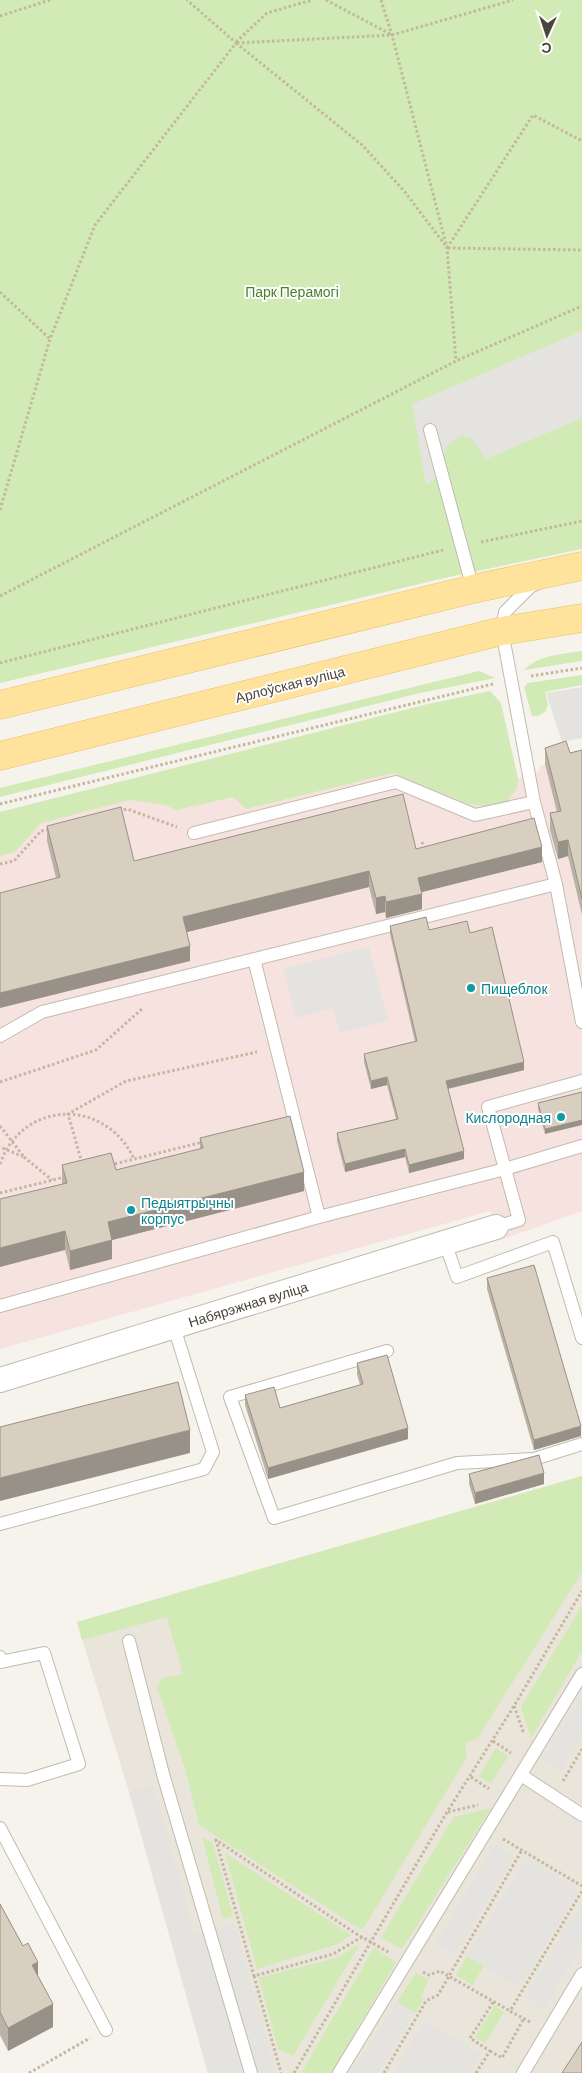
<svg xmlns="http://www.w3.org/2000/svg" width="582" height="2073" viewBox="0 0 582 2073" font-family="Barlow,sans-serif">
<rect width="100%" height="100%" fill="#f6f3ec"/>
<path fill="#eae5da" d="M582,1476V2073H208L129,1792L77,1622Z"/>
<path fill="#f6e3e0" d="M428,704L493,785L539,772L540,766L570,756L582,766V1211L498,1241L490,1211L0,1349V812Z"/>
<path fill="#d2eab5" d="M0,0H582V549L449,577L0,683Z
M582,651V661L524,670C538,655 562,654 582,651Z
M479,671L495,678L420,693L0,797V788Z
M582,675V685L545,692L548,705L545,712L538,716H532L524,687L528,683Z
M490,691L501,703L518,778L517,789L506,802L484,806L468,804L393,773L246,809L233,797L176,810L165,805L130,800L41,823L15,852L0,856V812L428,704Z
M582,1476V1572L477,1739L465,1743L467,1757L365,1926L360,1929L199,1825L185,1769L157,1687L162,1678L183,1674L167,1617L82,1640L77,1622Z
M582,1605V1651L531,1738L521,1707Z
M496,1748L508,1757L491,1784L479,1776Z
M491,1808L402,1949L381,1937L454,1817Z
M202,1837L213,1843L233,1916L223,1919Z
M225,1853L351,1935L338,1944L257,1969Z
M360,1944L293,2056L278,2049L259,1978L336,1958Z
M374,1948L396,1962L331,2073H301Z
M467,1956L484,1966L472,1985L456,1975Z
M416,1973L429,1979L421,1996L424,1999L415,2013L397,2002Z
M495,2006L504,2012L485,2043L475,2037Z"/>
<path fill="#e5e3e0" d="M582,331V418L486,459L470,437L460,436L448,446L445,452L441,475L426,485L412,404Z
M582,687V738L562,742L546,693Z
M369,947L388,1021L340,1033L333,1008L296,1018L283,969Z
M582,1694V1738L561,1772L542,1760Z
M153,1785L195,1934L234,1923L276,2073H208L129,1792Z
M495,1844L514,1856L455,1954L436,1943Z
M527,1858L579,1890L519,1988L467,1956Z
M582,1902V1945L544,2008L524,1997Z
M397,2002L415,2013L378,2073H351Z
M425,2020L481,2054L469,2073H393Z"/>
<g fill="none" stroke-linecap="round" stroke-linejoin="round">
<defs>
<path id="service" d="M430,430L473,589
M538,583L530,587L505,612L502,631L534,802L556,884L582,1022
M194,833L396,782L475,815L534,802
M254,959L319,1217
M0,1036L42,1012L556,884
M496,1227L519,1220L488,1107L582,1081
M445,1242L457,1277L553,1242L582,1338
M0,1306L319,1217L505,1169L582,1146
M387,1351L230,1397L274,1518L457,1463L534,1459L582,1444
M0,1524L204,1469L213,1452L174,1327
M129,1641L163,1774L251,2073
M0,1657L1,1662L44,1653L79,1764L27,1780L0,1779
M521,1775L582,1815
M0,1828L106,2030
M339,2073L582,1674
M523,2073L582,1974"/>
<path id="minor" d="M0,1380L496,1227"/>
<path id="primary" d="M0,705L473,589L582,566
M0,756L502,631L582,618"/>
</defs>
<use href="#service" stroke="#c2bbae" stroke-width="14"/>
<use href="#minor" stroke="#c2bbae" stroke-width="26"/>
<use href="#primary" stroke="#e6c16a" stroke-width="29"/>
<path stroke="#c4b79f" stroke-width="3" stroke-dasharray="2.5 2.5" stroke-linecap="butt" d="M326,0L392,35
M381,0L392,35L447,248L456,361
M0,16L50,0
M236,42L267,13L312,0
M236,43L362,145L405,192L445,245
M237,43L392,35L513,0
M447,248L533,115L582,141
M448,248L582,250
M0,292L50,339
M0,510L50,339L95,225L236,43L187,0
M481,542L582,521
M0,596L456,361L582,306
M0,663L443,550
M531,676L582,668
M0,804L493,684
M119,811L127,809L177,827
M422,842L424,849
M0,864L14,861L41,831L51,829
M0,1082L96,1050L143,1008
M0,1126L24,1157L0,1147
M24,1157L52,1180
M82,1163L68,1114L126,1081L257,1052
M0,1164C23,1099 106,1098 134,1159
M110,1165L203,1142
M0,1193L65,1177
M514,1706L524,1734
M493,1741L511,1753
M471,1777L489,1789
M563,1781L582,1749
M448,1812L478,1805
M503,1839L582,1886
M362,1937L333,1954L254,1976L216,1840L355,1933L390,1953
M423,1972L429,1975L440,1971L510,2011
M254,1976L281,2073
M530,2022L510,2011L582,1891
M490,2051L502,2058L524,2018
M29,2073L90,2038
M294,2073L447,1812L514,1706L582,1591
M384,2073L426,2001L438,1995L522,1850
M476,2073L490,2051L470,2038L494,2001"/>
<use href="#service" stroke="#fff" stroke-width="12"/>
<use href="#minor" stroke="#fff" stroke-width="24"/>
<use href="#primary" stroke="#ffe39c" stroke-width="28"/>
</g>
<path fill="#bab2a6" d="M545,748L570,753L582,750V915L568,856L558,859L550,830V813L557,812L545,764Z
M47,826L134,861L416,849L542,862L422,892V909L386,918L385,912L376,914L369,887L187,932L190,961L56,878L47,841Z
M390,926L429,930L470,933L524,1070L448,1089L464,1159L409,1173L405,1157L345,1172L337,1141V1133L396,1119L387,1085L371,1089L364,1062V1054L415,1042L390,934Z
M582,1092L545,1134L538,1109V1103Z
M200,1138L304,1191L112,1240V1259L70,1270L65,1250L62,1184V1165L116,1170L200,1149Z
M487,1278L581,1436L534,1450L487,1289Z
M357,1363L408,1439L268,1479L245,1405V1395L280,1408L360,1385L357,1374Z
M469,1474L544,1484L475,1504L469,1484Z
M0,1904L23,1946L38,1977L53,2027L8,2051L0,2035Z"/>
<path fill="#979187" d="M568,840V856L558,859V842Z
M542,847V862L418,893V878Z
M369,871V887L183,933V917Z
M422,894V909L386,918V902Z
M385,896V912L376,914V898Z
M190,946V961L0,1008V993Z
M524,1062V1070L446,1089V1081Z
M387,1077V1085L371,1089V1081Z
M582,1120V1125L545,1134V1129Z
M405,1149V1157L345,1172V1164Z
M464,1151V1159L409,1173V1165Z
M304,1172V1191L108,1241V1222Z
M65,1231V1250L0,1267V1248Z
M112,1240V1259L70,1270V1251Z
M581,1426V1436L534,1450V1440Z
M408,1428V1439L268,1479V1468Z
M190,1430V1453L0,1501V1478Z
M544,1473V1484L475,1504V1493Z
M38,1962V1985L32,1965Z
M53,2004V2027L8,2051V2028Z"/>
<path fill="#d8cfc1" stroke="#979187" d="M566,741L570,753L582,750V899L568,840L558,842L550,813L561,811L545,748Z
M403,794L416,849L534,818L542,847L418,878L422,894L386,902L385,896L376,898L369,871L183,917L190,946L0,993V893L60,877L47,826L121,807L134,861Z
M426,917L429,930L467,921L470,933L492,927L524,1062L446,1081L464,1151L409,1165L405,1149L345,1164L337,1133L398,1119L387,1077L371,1081L364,1054L417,1041L390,926Z
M582,1092V1120L545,1129L538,1103Z
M290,1116L304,1172L108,1222L112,1240L70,1251L65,1231L0,1248V1199L67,1183L62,1165L111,1153L116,1170L203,1148L200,1138Z
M534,1265L581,1426L534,1440L487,1278Z
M387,1355L408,1428L268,1468L245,1395L274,1387L280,1408L363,1384L357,1363Z
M178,1382L190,1430L0,1478V1427Z
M539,1455L544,1473L475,1493L469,1474Z
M0,1904L23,1946L28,1943L33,1953L38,1962L32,1965L53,2004L8,2028L0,2012Z
M582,2042V2073H562Z"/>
<g fill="#0f9aa8" stroke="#fff" stroke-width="2">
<circle cx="471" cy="988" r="5"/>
<circle cx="561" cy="1117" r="5"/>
<circle cx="131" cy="1210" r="5"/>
</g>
<g text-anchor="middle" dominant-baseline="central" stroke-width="4" stroke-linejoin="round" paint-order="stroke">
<g font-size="14" fill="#4a7f2a" stroke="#fff">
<text x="292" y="291">Парк Перамогі</text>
</g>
<g font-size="14" fill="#4b4439" stroke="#fff">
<text transform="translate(290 684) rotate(-14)">Арлоўская вуліца</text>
<text transform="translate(248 1304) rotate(-17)">Набярэжная вуліца</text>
</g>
<g font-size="14" fill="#0d838f" stroke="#fff" text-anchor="start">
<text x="481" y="988">Пищеблок</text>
<text x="551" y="1117" text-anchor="end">Кислородная</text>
<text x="141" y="1202">Педыятрычны<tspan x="141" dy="16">корпус</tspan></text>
</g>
</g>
<g transform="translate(547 35) rotate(183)" stroke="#ffffff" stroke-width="4" paint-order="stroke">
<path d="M0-4L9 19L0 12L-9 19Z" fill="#4b4439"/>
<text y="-8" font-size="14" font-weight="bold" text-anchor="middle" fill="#4b4439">С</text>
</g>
</svg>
